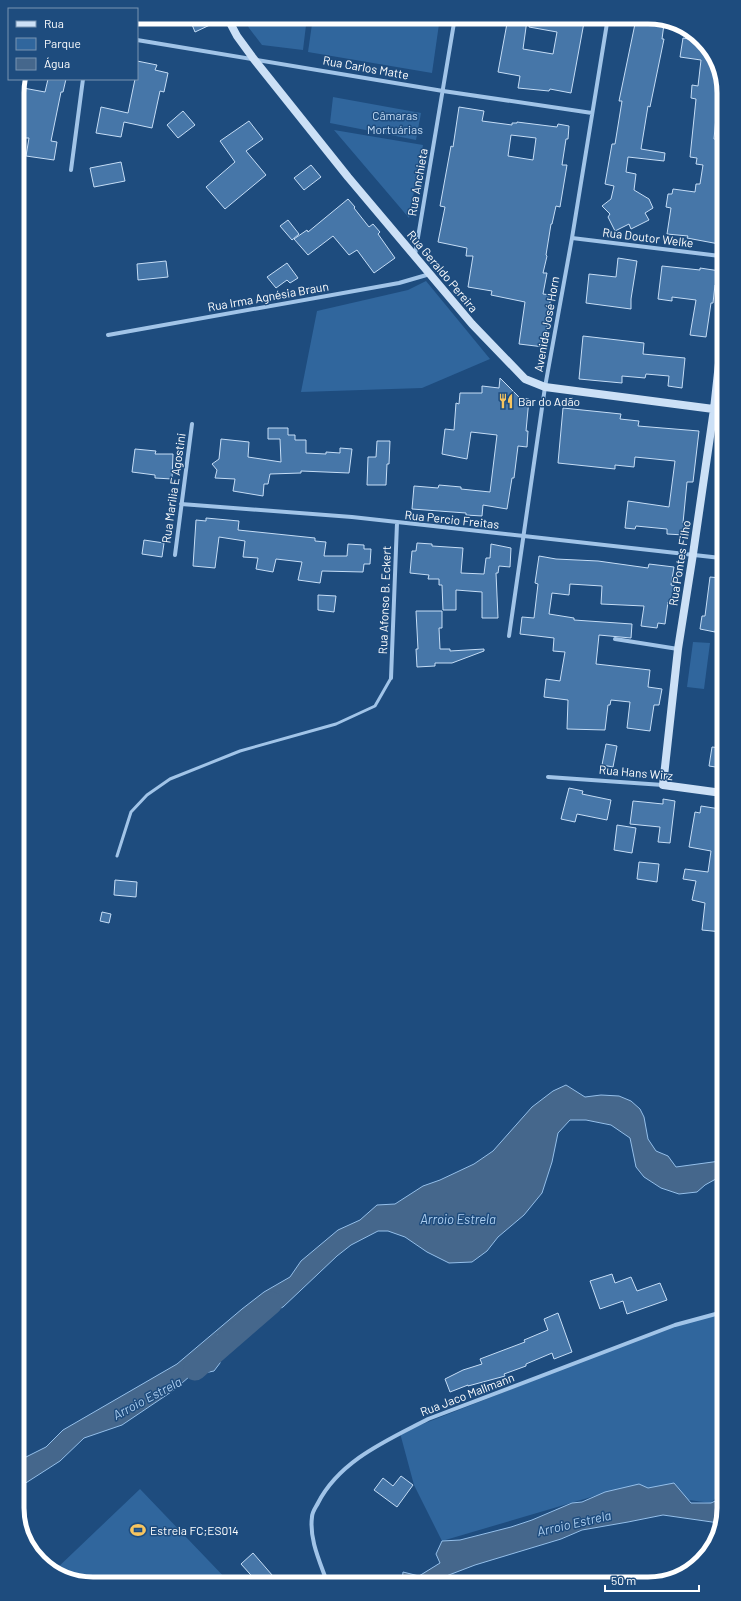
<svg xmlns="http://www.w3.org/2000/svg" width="741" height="1601" viewBox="0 0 741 1601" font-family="Barlow,sans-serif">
<rect width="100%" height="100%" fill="#1e4c7e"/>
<path fill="#30669d" d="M243,17H307L303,50L262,45L249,28Z
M313,17H440L432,73L308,52Z
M333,97L421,113L416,140L330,123Z
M334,130L423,145L409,218Z
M426,281L490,359L422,388L301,392L317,311L408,290Z
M693,642L710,643L704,689L687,687Z
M723,1312L724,1489L711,1503L615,1490L442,1541L414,1485L400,1433L675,1325Z
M140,1489L230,1583L88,1584L54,1571Z"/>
<path fill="#45678c" stroke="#94bfea" d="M566,1085L585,1097L601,1095L619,1096L631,1101L640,1109L644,1117L648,1139L656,1151L668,1156L676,1167L720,1161L723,1148V1175L705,1185L697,1192L679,1194L661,1188L644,1177L636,1167L630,1138L611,1125L586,1120H570L558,1133L552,1162L542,1193L524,1215L498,1237L487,1251L472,1262L449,1263L427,1252L405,1237L388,1231H378L351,1245L337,1256L283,1307L244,1325L217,1335L220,1363L214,1371L190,1376L174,1390L122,1425L84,1438L60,1461L21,1486V1462L26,1457L46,1447L63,1430L177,1364L242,1309L264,1292L290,1277L301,1261L338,1230L360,1220L377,1205L395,1204L423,1186L440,1180L474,1164L493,1151L532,1107L553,1091Z
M674,1483L691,1503H711L724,1497V1508L719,1523L663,1515L628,1522L582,1530L561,1539L475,1565L441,1578L439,1581L402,1582L403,1572L419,1576L440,1563L436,1554L442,1541L460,1540L511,1527L532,1520L572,1503L582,1502L605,1492L639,1484L648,1488Z"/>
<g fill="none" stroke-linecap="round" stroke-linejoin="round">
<path stroke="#45678c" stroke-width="23" d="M195,1369L271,1303"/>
</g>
<path fill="#4676a8" stroke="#c5ddf6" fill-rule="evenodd" d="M189,17H208L212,24L195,32Z
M530,17H585L571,93L550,89L549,91L518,88L520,76L498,72L508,18L527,20L523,49L553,54L557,32L529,27Z
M636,19L664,24L662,39H664L650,107L648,106L641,149L665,153L664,161L628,157L626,172L636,174L634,190L649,199L653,208L645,213L649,220L631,229L629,224L615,231L608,217L610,214L602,206L611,199L614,186L605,184L612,144H615L622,101H619Z
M683,38L700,41L720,69V118L716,117L714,139L720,140V217L718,229H720V238L719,244L687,238L688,236L667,234L671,208L666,207L668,194H672L673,189L695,192L696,184H700L703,165L696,164L697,158L690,157L696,99L691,98L692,85L698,86L701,60L680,57Z
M137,61L157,65L155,70L168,73L164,92L160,91L152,128L124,122L121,137L96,133L101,107L128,113L135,79H137Z
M48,79H66L63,92H61L51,141L57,142L54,160L26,156L29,138H17L18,87L45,92Z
M459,107L484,111L482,121L512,125V123H517V122L557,127L558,124L569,126L568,139H566L562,165H567L560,207L556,206L552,224H551L546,255L547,256L543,273H547L543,294L551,295L544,347L519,344L525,302L491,295L492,291L468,287L473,256H466L467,248L438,242L445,207L440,206L451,146L453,147ZM511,135L536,138L533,160L508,156Z
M183,111L195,125L178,138L167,125Z
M249,121L263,139L246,151L266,175L225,209L206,187L235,162L220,141Z
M121,162L125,181L94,187L90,168Z
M311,165L321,177L304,190L294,178Z
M348,199L355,207L354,208L369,227L373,224L380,232L378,234L395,258L374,273L357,250L349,255L333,236L308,255L294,239L307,230L308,232Z
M288,220L299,234L292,240L280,226Z
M618,258L637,261L631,299V309L586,303L589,274L616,277Z
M166,261L168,277L138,280L137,264Z
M287,263L298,278L290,283L287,280L276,288L267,277Z
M662,266L700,270V268L720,271V285H715L713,303H711L706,337L690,335L696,300L672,297V301L658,299Z
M583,336L644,343L643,354L685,358L682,388L668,386L669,376L646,374L645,378L622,376V383L579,379Z
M500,378L520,398L529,399L526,431H528L527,447L518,446L514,478H512L507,509L483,505L482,516L466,515V513L412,509L414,486L438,488L439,485L461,487V489L490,492L497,435L471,432L467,459L442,454L445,429L454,430L456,403L459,404L460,393H482V386L499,388Z
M563,408L621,414L620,419L639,421L638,426L699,431L693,482H687L683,523H685L684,535L667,534V529L636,526L635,529L625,528L628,501L669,507L675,461L635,457L634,467L615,465V469L558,463Z
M268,428H288V435H295V440H306V453L326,454V452L340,453V448L352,449L349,473L301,471V473L270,474L268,484H264L263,496L233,491L235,479L215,478L217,470L212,464L219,459L221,439L249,442L248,457L281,462L280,439H268Z
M377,441H390L389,464H387L386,485H367L368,457H376Z
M135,449L156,451L155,454H173L172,479L155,478V475L132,472Z
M206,518L239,521L238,530L315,538V541L326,542L324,556H347L348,544L364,545V549H371L370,564H364L363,572L322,571L320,583L298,580L302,562L276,559L273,572L256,569L258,558L243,557L245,541L219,537L215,568L193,566L196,520L206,521Z
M144,540L164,543L162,557L142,554Z
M417,543L432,544V546L463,548L461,573L484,574L486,558H490L491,544L511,548L510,567L499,566L498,573H496L498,618H482V592L456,590V610H443L442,585H439V579H428L429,575L410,573L412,551H416Z
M539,556L556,559L598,561L648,568L649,564L674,567L671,585L675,586L673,603L668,602L665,624L658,623L657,628L641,626L644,606L601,604L602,586L570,584L569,595L552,593L549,614L574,618V620L632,624L631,638L599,635L596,664L650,670L648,687L662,689L659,705H654L650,731L627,728L630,702L611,700L610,705H608L605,730L567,729L568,700L544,697L546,679L560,681L565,652L553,651L554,638L520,634L522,617L534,618L538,584L535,583Z
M710,577L721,578V609H719L715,632L700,629L702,616H705Z
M318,595L336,596L334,612L318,610Z
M416,611H442V628H439L440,649H450V651L484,649V651L452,663H435V666L417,667L416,649H418Z
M606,744L617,746L613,767L602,765Z
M712,747L722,748V768L709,766Z
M569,788L583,791L582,794L611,800L607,820L577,814L575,822L561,819Z
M663,799L675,801L670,843L658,842L660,827L630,824L633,801L663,804Z
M701,806L720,809L717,824L722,825V932L702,930L705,903L692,900L696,881L683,879L685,869L708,872L711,851L689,847L695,812L700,813Z
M617,825L636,828L632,853L614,850Z
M639,862L659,864L657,882L637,879Z
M115,880L137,882L136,897L114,895Z
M102,912L111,914L109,923L100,921Z
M612,1274L615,1283L631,1277L637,1291L660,1283L667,1300L627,1314L623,1301L600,1309L590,1281Z
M558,1313L572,1352L554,1359L552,1353L526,1364V1366L504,1374L505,1376L468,1386V1385L450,1392L445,1379L463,1370L482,1364L480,1359L525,1342L524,1340L548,1330L544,1319Z
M401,1476L413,1485L397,1507L374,1490L383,1478L393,1486Z
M253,1553L279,1583H258L241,1564Z"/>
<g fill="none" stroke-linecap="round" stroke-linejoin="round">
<path stroke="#a1c4e8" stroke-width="3" d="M117,856L131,812L147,795L170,779L240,751L336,724L375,706L391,678"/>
<path stroke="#a1c4e8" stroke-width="4" d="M137,40L443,91L592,113
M71,170L83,79
M572,238L720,256
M415,255L455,17
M108,335L399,283L430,274
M181,504L352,517L721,558
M175,555L192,424
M509,636L545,387L572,238L608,17
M615,639L678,649
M391,678L397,523
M548,777L663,785
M327,1582C320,1562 309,1539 312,1517C312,1512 316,1507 318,1503C340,1460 388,1440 428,1419L675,1325L723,1312"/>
<path stroke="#cce0f6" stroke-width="8" d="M227,17L237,36L253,58L348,177L472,324L525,379L545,387L721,410
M721,345L714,409L693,554L678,649L663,785L722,793"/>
</g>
<defs>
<symbol id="restaurant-bare" viewBox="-9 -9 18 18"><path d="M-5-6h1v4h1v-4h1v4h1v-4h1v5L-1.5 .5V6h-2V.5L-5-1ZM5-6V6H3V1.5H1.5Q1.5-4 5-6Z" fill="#f7c560" stroke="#1e4c7e" stroke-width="2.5" paint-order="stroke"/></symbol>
<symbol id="stadium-bare" viewBox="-9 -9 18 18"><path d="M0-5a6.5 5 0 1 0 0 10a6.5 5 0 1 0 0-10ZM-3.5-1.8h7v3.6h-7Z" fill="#f7c560" stroke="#1e4c7e" stroke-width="2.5" paint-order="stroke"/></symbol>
</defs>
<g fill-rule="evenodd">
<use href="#restaurant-bare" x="495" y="390" width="22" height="22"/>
<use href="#stadium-bare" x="127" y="1519" width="22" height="22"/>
</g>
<g text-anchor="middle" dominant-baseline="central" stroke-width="3" stroke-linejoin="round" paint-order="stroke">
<g font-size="12" fill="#fff" stroke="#1e4c7e">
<text transform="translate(366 67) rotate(10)">Rua Carlos Matte</text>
<text transform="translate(417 182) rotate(-80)">Rua Anchieta</text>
<text transform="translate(648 237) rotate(7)">Rua Doutor Welke</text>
<text transform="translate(443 271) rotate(50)">Rua Geraldo Pereira</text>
<text transform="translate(268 296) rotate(-10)">Rua Irma Agnésia Braun</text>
<text transform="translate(546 324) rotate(-80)">Avenida José Horn</text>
<text transform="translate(173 488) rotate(-82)">Rua Marilia E Agostini</text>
<text transform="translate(452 519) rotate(6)">Rua Percio Freitas</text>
<text transform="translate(679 563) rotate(-81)">Rua Pontes Filho</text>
<text transform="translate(384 600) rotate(-88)">Rua Afonso B. Eckert</text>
<text transform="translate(636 772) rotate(5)">Rua Hans Wirz</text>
<text transform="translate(467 1394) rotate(-21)">Rua Jaco Mallmann</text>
</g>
<g font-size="12" fill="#c5ddf6" stroke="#1e4c7e">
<text x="395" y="115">Câmaras<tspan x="395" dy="14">Mortuárias</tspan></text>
</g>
<g font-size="12" fill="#fff" stroke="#1e4c7e" text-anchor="start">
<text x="518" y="401">Bar do Adão</text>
<text x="150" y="1530">Estrela FC;ES014</text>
</g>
<g font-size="13" font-style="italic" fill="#accef0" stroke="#1e4c7e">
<text x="458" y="1219">Arroio Estrela</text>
<text transform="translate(147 1398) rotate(-28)">Arroio Estrela</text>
<text transform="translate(574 1523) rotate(-13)">Arroio Estrela</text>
</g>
</g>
<path d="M0 0H741V1601H0ZM93 24H648A69 69 0 0 1 717 93V1508A69 69 0 0 1 648 1577H93A69 69 0 0 1 24 1508V93A69 69 0 0 1 93 24Z" fill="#1e4c7e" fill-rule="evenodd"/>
<path fill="none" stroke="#fff" stroke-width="5" d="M93 24H648A69 69 0 0 1 717 93V1508A69 69 0 0 1 648 1577H93A69 69 0 0 1 24 1508V93A69 69 0 0 1 93 24Z"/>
<rect x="8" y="8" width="130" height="72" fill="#1e4c7e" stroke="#7894b2"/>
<rect x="16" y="21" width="20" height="6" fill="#cce0f6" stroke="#7894b2"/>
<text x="44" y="28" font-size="12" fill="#ffffff">Rua</text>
<rect x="16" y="38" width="20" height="12" fill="#30669d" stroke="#7894b2"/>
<text x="44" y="48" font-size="12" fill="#ffffff">Parque</text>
<rect x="16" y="58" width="20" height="12" fill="#45678c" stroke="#7894b2"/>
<text x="44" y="68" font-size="12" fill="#ffffff">Água</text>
<path d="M605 1585v6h94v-6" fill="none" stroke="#ffffff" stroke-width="2"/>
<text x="611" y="1585" font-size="12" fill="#ffffff" stroke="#1e4c7e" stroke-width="3" paint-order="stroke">50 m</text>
</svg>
